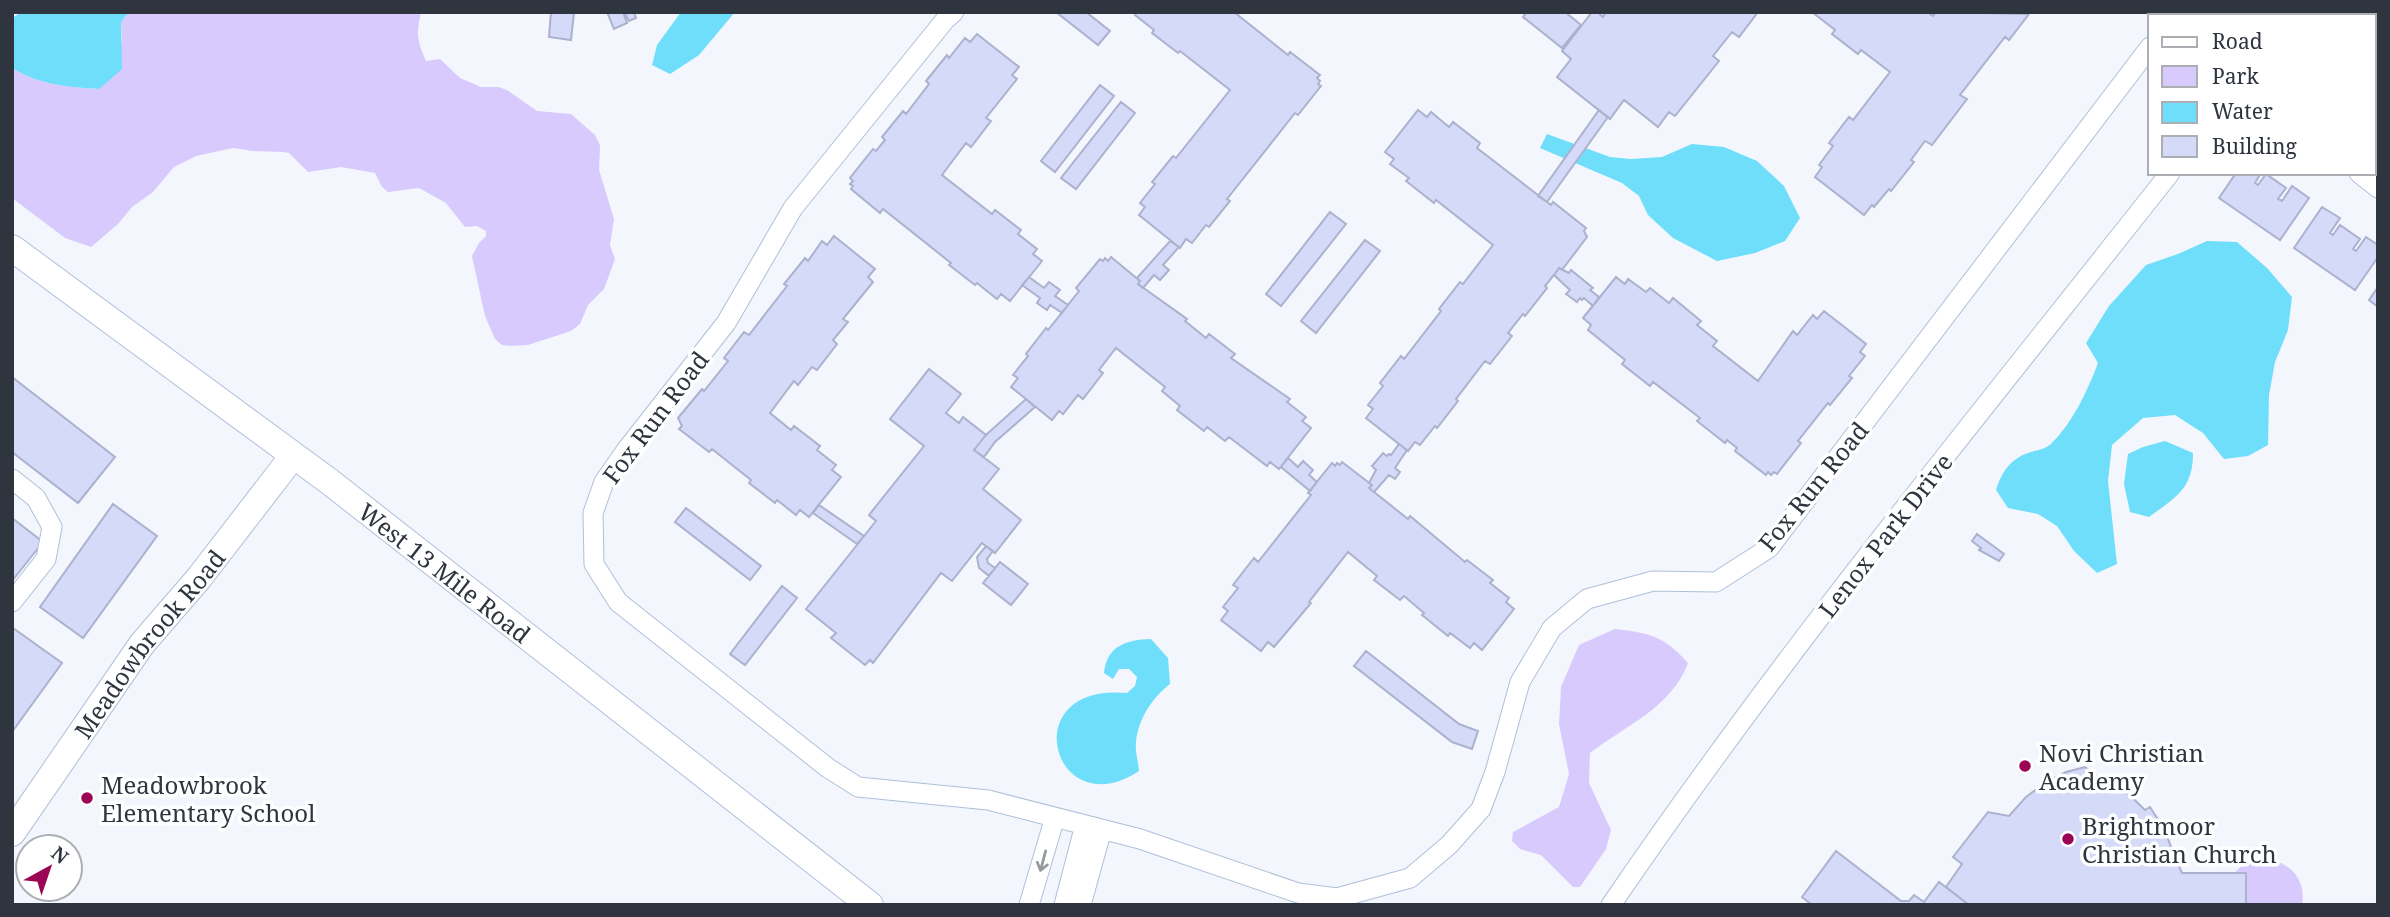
<svg xmlns="http://www.w3.org/2000/svg" width="2390" height="917" viewBox="0 0 2390 917" font-family="'Noto Serif',serif">
<rect width="100%" height="100%" fill="#f3f6fc"/>
<path fill="#d8cafc" d="M129,12H421C416,34 417,41 426,61L440,59L460,78L481,87H498L507,90L537,111L571,114L595,135L600,145L599,170L614,219L610,245L615,259L604,289L588,305L580,324L571,331L528,345L510,346L502,345L495,339L485,316L472,256L479,243L486,236V231L477,226L465,227L446,203L419,188L388,192L382,187L375,173L341,167L308,172L289,153L283,152L253,151L233,148L196,156L174,167L153,192L132,207L118,224L91,247L65,238L12,198V68C40,85 67,87 99,89L122,41L121,22Z
M1615,629C1650,633 1664,636 1688,663C1672,707 1625,726 1590,753L1589,783L1611,830L1606,849L1580,887H1573L1541,855L1520,849L1512,841L1513,832L1559,807L1569,774L1559,724L1561,687L1579,645Z
M2259,858C2286,859 2307,876 2302,905H2228C2229,878 2232,867 2259,858Z"/>
<path fill="#6edefb" d="M22,12H129L121,22L122,69L99,89C67,87 40,85 12,68V18Z
M681,12H735L699,55L670,74L652,65L657,45Z
M1547,134L1610,157L1631,159L1662,157L1692,144L1724,147L1757,161L1784,186L1800,218L1785,241L1755,253L1717,261L1673,238L1648,215L1639,196L1622,183L1540,148Z
M2207,241L2237,242L2267,268L2292,297L2288,330L2275,362L2269,395L2268,445L2248,456L2224,459L2203,433L2175,415L2143,418L2112,445L2108,481L2117,564L2097,573L2074,551L2057,526L2038,514L2008,508L1996,490C2002,471 2011,458 2031,452C2038,450 2045,449 2051,444C2073,422 2087,392 2098,363L2086,343L2109,306L2146,265L2178,254Z
M2165,441L2193,453C2193,489 2176,497 2149,517L2130,512L2124,484L2128,454L2143,447Z
M1151,639L1168,658L1170,684C1153,697 1138,719 1136,742C1135,751 1138,761 1139,771C1053,828 1013,682 1127,693L1135,686L1137,677L1129,669H1119L1113,679L1104,673C1107,645 1127,640 1151,639Z"/>
<path fill="#d4daf8" stroke="#acb1ce" stroke-width="2" d="M551,12H574L571,40L549,37Z
M607,12H623L627,23L614,29Z
M634,12L636,18L629,21L625,14Z
M1056,12H1086L1110,31L1098,45Z
M1137,12H1234L1288,55L1290,52L1320,75L1317,78L1320,81L1318,84L1321,86L1298,115L1295,113L1227,199L1230,201L1209,227L1206,225L1192,243L1186,239L1180,248L1139,215L1145,207L1140,203L1155,184L1152,182L1173,156L1176,158L1230,90L1180,51L1178,53L1152,33L1154,30L1135,15Z
M1527,12H1565L1581,25L1562,48L1523,17Z
M1592,12H1597L1603,17L1606,12H1758L1739,37L1732,32L1713,56L1719,61L1675,116L1669,112L1658,127L1624,100L1610,119L1557,77L1571,59L1562,51Z
M1812,12H1927L1933,16L1936,12L2029,14L2009,40L2005,37L1960,95L1967,99L1932,145L1925,141L1911,160L1914,162L1891,191L1889,189L1874,207L1872,205L1864,215L1815,177L1822,167L1819,165L1833,146L1829,143L1849,117L1853,120L1890,72L1861,50L1858,54L1832,34L1835,30Z
M2369,13L2378,15V36H2374V16H2368Z
M977,34L1019,67L1012,75L1017,79L986,118L991,121L971,147L966,143L942,175L992,214L995,210L1021,230L1018,234L1037,249L1033,254L1042,261L1010,301L1001,294L997,299L977,283L975,285L949,265L951,263L883,209L880,213L851,189L853,186L850,184L853,181L850,178L873,149L876,151L885,140L882,137L903,111L906,114L929,84L926,81L947,55L949,58L965,38L970,42Z
M2378,73V112H2374V78Z
M1100,85L1114,96L1055,172L1041,161Z
M1121,102L1135,113L1076,189L1061,178Z
M1418,110L1427,117L1431,112L1449,127L1453,122L1480,143L1477,148L1547,202L1551,205L1553,202L1586,228L1584,231L1587,237L1562,270L1559,268L1554,275L1545,286L1547,288L1525,316L1523,314L1508,333L1512,336L1490,364L1485,361L1456,399L1458,401L1437,428L1435,426L1420,445L1415,442L1408,451L1366,418L1373,409L1368,405L1383,386L1380,383L1401,356L1404,359L1441,311L1439,309L1460,282L1463,284L1493,245L1436,200L1434,203L1406,181L1409,178L1390,164L1394,159L1385,152Z
M1599,110L1608,117L1547,202L1538,196Z
M2236,173H2261L2255,183L2258,185L2266,174L2286,188L2278,199L2282,201L2292,186L2309,198L2280,240L2219,198Z
M2322,207L2340,218L2330,233L2333,235L2340,225L2360,239L2353,249L2356,251L2366,237L2378,245V257L2355,290L2294,248Z
M1330,212L1346,224L1281,306L1266,294Z
M834,236L875,269L868,277L873,282L843,319L848,322L833,340L837,344L817,370L812,367L798,385L794,381L770,413L791,430L794,426L820,446L817,450L836,465L832,470L841,477L809,517L800,510L796,515L777,500L775,503L749,483L751,480L712,449L709,452L679,429L682,426L678,418L702,389L704,391L728,361L724,358L744,332L749,335L787,286L784,284L805,258L808,261L822,241L827,245Z
M1365,240L1380,251L1316,333L1301,321Z
M1170,241L1179,247L1163,265L1169,270L1160,280L1154,275L1143,288L1138,284L1140,281L1137,278Z
M1111,257L1140,281L1138,284L1187,319L1185,321L1206,338L1209,334L1235,354L1231,358L1290,399L1287,402L1306,417L1302,421L1311,428L1279,469L1270,462L1267,466L1229,437L1225,441L1207,427L1204,431L1177,410L1180,406L1162,391L1165,387L1116,348L1099,370L1103,373L1083,399L1078,395L1063,414L1059,411L1052,420L1011,387L1018,378L1013,375L1028,356L1026,354L1046,328L1048,330L1079,291L1076,288L1100,259L1103,261L1105,258L1108,261Z
M1559,268L1569,273L1571,270L1593,288L1590,290L1599,297L1593,306L1584,298L1582,300L1580,298L1577,302L1566,294L1570,290L1554,275Z
M1029,277L1044,288L1049,282L1060,290L1055,296L1068,305L1062,313L1050,305L1047,310L1037,303L1040,298L1022,285Z
M1616,277L1625,284L1628,279L1646,292L1650,288L1669,303L1673,298L1701,321L1697,325L1717,341L1713,346L1758,381L1793,331L1797,335L1813,315L1817,319L1824,311L1866,344L1860,352L1865,356L1849,376L1852,378L1830,405L1828,403L1798,441L1801,443L1777,474L1774,472L1771,475L1768,472L1766,475L1735,451L1737,448L1727,440L1725,443L1697,421L1700,418L1653,382L1650,386L1622,364L1625,360L1588,330L1591,325L1583,318Z
M2378,287V307L2369,300Z
M929,369L961,394L946,413L959,423L963,417L986,435L974,450L999,469L983,489L1021,520L995,553L982,543L952,581L941,573L873,663L870,660L865,665L831,638L836,633L806,609L876,521L869,515L924,446L890,419Z
M12,377L115,457L78,503L12,452Z
M1026,399L1035,407L995,442L984,457L974,450L986,435Z
M1399,444L1407,450L1395,468L1400,472L1395,479L1389,475L1374,492L1369,488L1372,485L1369,483L1376,470L1372,466L1383,453L1387,456L1389,454L1391,455Z
M1288,458L1298,467L1303,461L1313,470L1309,475L1317,482L1310,491L1281,467Z
M1342,462L1372,485L1369,488L1408,519L1410,516L1465,562L1467,560L1493,580L1490,583L1509,598L1506,602L1514,609L1482,650L1474,643L1470,648L1450,633L1448,636L1422,615L1424,613L1404,596L1400,600L1374,580L1377,576L1348,552L1309,602L1311,603L1274,647L1268,642L1261,651L1221,620L1228,611L1223,607L1238,588L1233,585L1254,558L1258,562L1311,495L1308,493L1332,463L1335,466L1337,463L1340,465Z
M113,504L157,536L83,638L40,607Z
M819,505L864,536L857,544L813,513Z
M686,508L761,566L750,580L675,522Z
M12,518L43,542L12,581Z
M1977,534L2004,554L1999,561L1979,550L1981,548L1972,541Z
M986,546L993,551L987,559L988,563L995,568L989,576L979,568L977,557Z
M1000,562L1028,584L1011,605L983,583Z
M782,586L797,598L745,665L730,654Z
M13,628L62,663L12,732V630Z
M1366,651L1459,724L1478,731L1472,749L1452,742L1354,666Z
M2085,767L2108,785L2113,779L2145,810L2150,807L2163,827L2182,873H2246V905H1969L1946,887L1962,864L1953,857L1988,812L2009,816L2026,797L2046,782L2066,772Z
M1836,851L1901,901H1909L1914,895L1924,902L1939,882L1969,905H1812L1802,897Z"/>
<g fill="none" stroke-linecap="round" stroke-linejoin="round">
<defs>
<path id="street" d="M954,12L945,20L793,208L726,323L627,449L604,482L593,513L594,564L618,602L828,768L858,787L988,800L1140,839L1298,893L1337,898L1410,878L1449,845L1481,809L1495,772L1520,682L1552,628L1587,599L1653,581L1716,582L1769,548L2150,47
M2174,16L2177,12
M2318,16L2319,12
M2359,173L2378,188
M12,479L36,498L52,527L46,559L12,602
M1029,905L1055,817
M1064,905L1085,825
M1081,905L1102,829
M1611,905C1784,651 1980,414 2170,173"/>
<g id="secondary">
<path id="s1" d="M12,248L330,482L870,905"/>
<path id="s2" d="M12,833L142,644L199,578L293,456"/>
</g>
</defs>
<use href="#street" stroke="#aec0da" stroke-width="21"/>
<use href="#secondary" stroke="#aec0da" stroke-width="28"/>
<use href="#street" stroke="#fff" stroke-width="19"/>
<use href="#secondary" stroke="#fff" stroke-width="26"/>
</g>
<defs><path id="oneway-shaft" d="M-6 0H5M1.5-3L5.5 0L1.5 3" fill="none" stroke-width="1.6" stroke-linecap="round" stroke-linejoin="round" transform="scale(1.75)"/></defs>
<use stroke="#969a9f" href="#oneway-shaft" transform="translate(1043 861) rotate(105)"/>
<g fill="#9b0654" stroke="#fff" stroke-width="2.5">
<circle cx="2025" cy="766" r="7"/>
<circle cx="87" cy="798" r="7"/>
<circle cx="2068" cy="839" r="7"/>
</g>
<g text-anchor="middle" dominant-baseline="central" stroke-width="7" stroke-linejoin="round" paint-order="stroke">
<g font-size="24" fill="#2e353f" stroke="#fff">
<text transform="translate(655 417) rotate(-53)">Fox Run Road</text>
<text transform="translate(1813 486) rotate(-51)">Fox Run Road</text>
<text transform="translate(1885 535) rotate(-52)">Lenox Park Drive</text>
<text stroke="none"><textPath href="#s1" startOffset="541">West 13 Mile Road</textPath></text>
<text stroke="none"><textPath href="#s2" startOffset="234">Meadowbrook Road</textPath></text>
</g>
<g font-size="24" fill="#2e353f" stroke="#fff" text-anchor="start">
<text x="2039" y="752">Novi Christian<tspan x="2039" dy="28">Academy</tspan></text>
<text x="101" y="784">Meadowbrook<tspan x="101" dy="28">Elementary School</tspan></text>
<text x="2082" y="825">Brightmoor<tspan x="2082" dy="28">Christian Church</tspan></text>
</g>
</g>
<rect width="2390" height="917" fill="none" stroke="#2e353f" stroke-width="28"/>
<rect x="2148" y="14" width="228" height="161" fill="#ffffff" stroke="#abaeb2" stroke-width="2"/>
<rect x="2162" y="37" width="35" height="10" fill="#ffffff" stroke="#abaeb2" stroke-width="2"/>
<text x="2212" y="49" font-size="21" fill="#2e353f">Road</text>
<rect x="2162" y="66" width="35" height="21" fill="#d8cafc" stroke="#abaeb2" stroke-width="2"/>
<text x="2212" y="84" font-size="21" fill="#2e353f">Park</text>
<rect x="2162" y="102" width="35" height="21" fill="#6edefb" stroke="#abaeb2" stroke-width="2"/>
<text x="2212" y="119" font-size="21" fill="#2e353f">Water</text>
<rect x="2162" y="136" width="35" height="21" fill="#d4daf8" stroke="#abaeb2" stroke-width="2"/>
<text x="2212" y="154" font-size="21" fill="#2e353f">Building</text>
<g transform="translate(49 868) rotate(40)"><circle r="33" fill="#ffffff" stroke="#abaeb2" stroke-width="2"/>
<path d="M0-5L12 26L0 18L-12 26Z" fill="#9b0654"/>
<text y="-10" font-size="19" font-weight="bold" text-anchor="middle" fill="#2e353f">N</text>
</g>
</svg>
